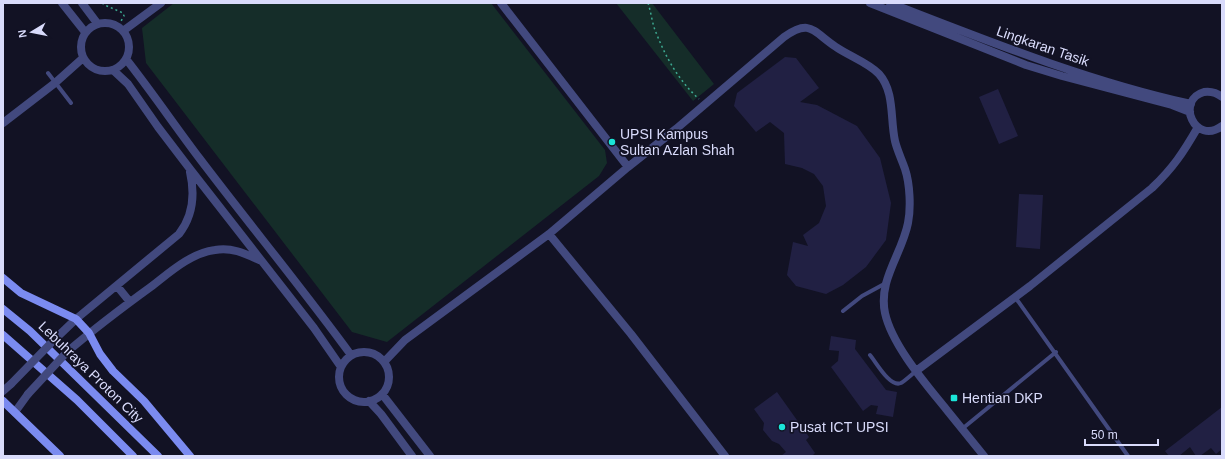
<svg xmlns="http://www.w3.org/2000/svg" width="1225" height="459" viewBox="0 0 1225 459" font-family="Helvetica,sans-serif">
<rect width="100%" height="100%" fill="#121224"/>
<path fill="#152d29" d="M174,3H491L605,150L607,163L599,176L387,342L352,332L146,63L142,28Z
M616,3H652L714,84L693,101Z"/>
<path fill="#212043" d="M785,57L796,58L819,88L800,102L817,105L857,126L880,158L891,203L886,240L866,267L843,285L826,294L796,286L787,275L793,242L808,246L803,235L819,223L826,206L823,186L814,174L802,168L785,164L784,133L770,122L756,132L734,106L737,93Z
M998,89L1018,136L999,144L979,97Z
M1019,194L1043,195L1040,249L1016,247Z
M831,336L856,340L855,349L886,390L897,392L893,417L876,414L878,406L871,405L863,411L831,367L838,361L839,351L829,350Z
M777,392L809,437L806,440L815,453L812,456H781L786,452L779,444L772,441L763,430L764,423L754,409Z
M1222,407V449L1216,454L1211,448L1200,456H1196L1190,447L1179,456H1169L1165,451Z"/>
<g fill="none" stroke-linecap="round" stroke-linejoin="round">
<path stroke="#3daa92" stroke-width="1.5" stroke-dasharray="2 3" stroke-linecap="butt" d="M102,3L107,6L123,13L124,16L121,21
M648,3C651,12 652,22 655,30C665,56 678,80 699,99"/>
<path stroke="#42497e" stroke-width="4" d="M48,73L71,103
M1015,297L1128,456
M843,311L862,296L886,283
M870,355C876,362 890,388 901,383C906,380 911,375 916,371
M962,429L1056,352"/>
<path stroke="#42497e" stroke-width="8" d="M62,3L85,32
M82,3L97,23
M501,3L628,167
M870,3L1026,65L1062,76L1172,105L1190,112
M890,3C988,41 1087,81 1191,104
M81 47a24 24 0 1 1 48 0a24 24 0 1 1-48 0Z
M123,31L161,3
M126,59C152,92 175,126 200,159C250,225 302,288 351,355
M113,70L128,84L158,127L190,169L314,328L341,367
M1222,97C1217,93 1211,91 1204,92C1175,100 1195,146 1222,126
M3,123L55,83L83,58
M549,234L631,334L725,456
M117,286L130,302
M54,340L76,319L179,234C193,216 195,194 190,172
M67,352C94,329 123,307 152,286C170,272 191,253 215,250C231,247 244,253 259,260
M339 377a25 25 0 1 1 50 0a25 25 0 1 1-50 0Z
M384,362L405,340L549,234L628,167L676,129L784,37C811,18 813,32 836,47C849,56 869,63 879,74C895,92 890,119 895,141C897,150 902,160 905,169C910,184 911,208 908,223C902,254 878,280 885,313C892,345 925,383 946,409C959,425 971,440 984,456
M916,371L1030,286L1152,188C1173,168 1183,153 1198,127
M3,391L11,384
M382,394L430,456
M369,401L381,414L412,456
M15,412L28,394"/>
<path stroke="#7b8bf0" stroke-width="8" d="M3,278L21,293L76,319L89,333L100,354L113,371L144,401L190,456
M3,309L30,331L158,456
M3,335L77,400L133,456
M3,401L60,456"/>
<path stroke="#42497e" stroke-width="8" d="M11,384L54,340
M28,394L67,352"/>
</g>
<g fill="#1be5d8" stroke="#121224" stroke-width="1.5">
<circle cx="612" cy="142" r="4"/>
<rect x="950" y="394" width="8" height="8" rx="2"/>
<circle cx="782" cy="427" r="4"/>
</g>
<g text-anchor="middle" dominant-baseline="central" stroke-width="3.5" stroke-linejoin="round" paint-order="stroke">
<g font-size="14" fill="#d9dbfb" stroke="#121224">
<text transform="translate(1043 46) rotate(19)">Lingkaran Tasik</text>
<text transform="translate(91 372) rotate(44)">Lebuhraya Proton City</text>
</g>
<g font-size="14" fill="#d9dbfb" stroke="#121224" text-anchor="start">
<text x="620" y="134">UPSI Kampus<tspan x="620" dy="16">Sultan Azlan Shah</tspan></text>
<text x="962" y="398">Hentian DKP</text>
<text x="790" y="427">Pusat ICT UPSI</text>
</g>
</g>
<rect width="1225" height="459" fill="none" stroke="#d9dbfb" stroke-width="8"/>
<g transform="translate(32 32) rotate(260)" stroke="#121224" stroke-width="3" paint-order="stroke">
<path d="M0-3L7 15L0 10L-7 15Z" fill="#d9dbfb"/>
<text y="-6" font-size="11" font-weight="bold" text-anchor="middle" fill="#d9dbfb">N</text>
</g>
<path d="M1085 439v6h73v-6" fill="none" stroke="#d9dbfb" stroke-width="2"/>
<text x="1091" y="439" font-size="12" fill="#d9dbfb" stroke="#121224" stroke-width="3" paint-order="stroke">50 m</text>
</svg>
